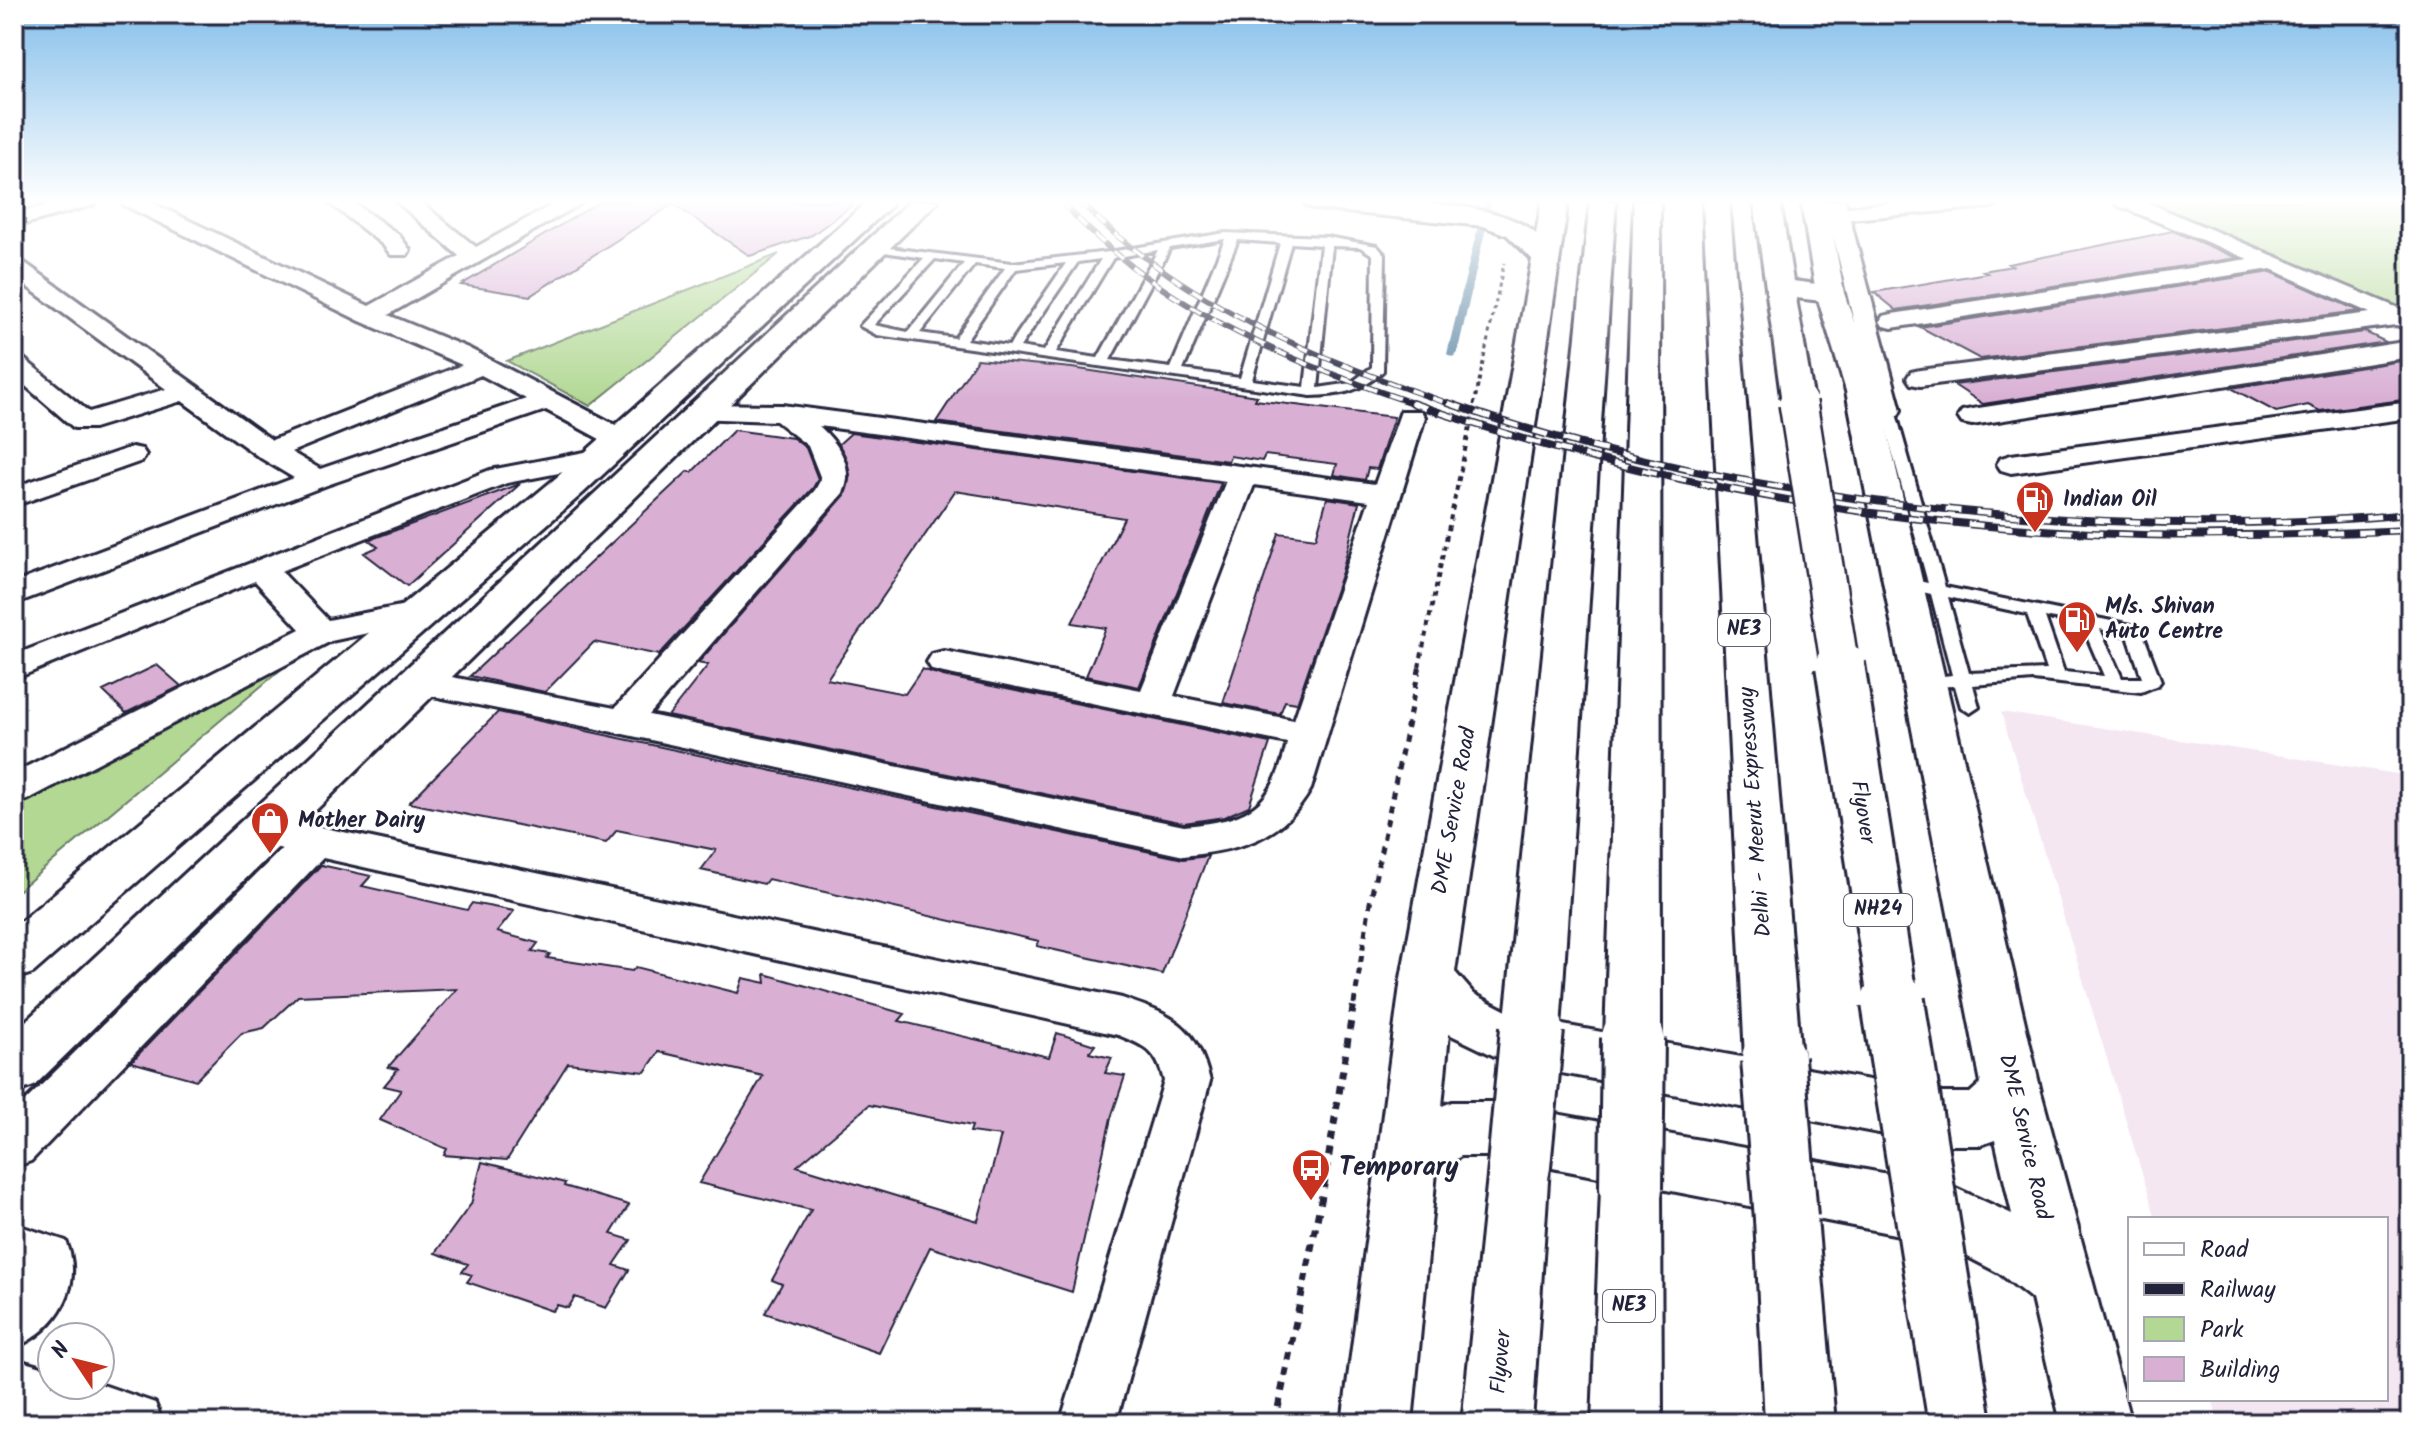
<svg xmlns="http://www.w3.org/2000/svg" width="2424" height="1437" viewBox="0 0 2424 1437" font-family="Kalam,sans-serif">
<rect width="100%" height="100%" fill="#fff"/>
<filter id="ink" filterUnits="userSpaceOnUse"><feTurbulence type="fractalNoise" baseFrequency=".0125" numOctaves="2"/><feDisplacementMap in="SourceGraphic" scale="16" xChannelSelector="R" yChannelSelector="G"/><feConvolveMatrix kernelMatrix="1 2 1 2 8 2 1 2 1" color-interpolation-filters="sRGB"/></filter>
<g filter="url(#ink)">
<path fill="#f4e7f2" d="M2001,712L2410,776V1423H2219L2212,1399H2386V1219H2156Z"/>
<path fill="#b2d894" stroke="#6a7d68" stroke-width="2" d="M2131,201H2410V328Z
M779,254L590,406L507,361Z
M309,646L14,894V797Z"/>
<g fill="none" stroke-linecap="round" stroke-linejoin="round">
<path fill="#6289a6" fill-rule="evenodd" d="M1484,201H1492L1457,354L1452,357L1447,354Z"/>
</g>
<path fill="#d9afd4" stroke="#22223b" stroke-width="2" fill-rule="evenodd" d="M601,201H858L812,235L750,256L673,204L530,296L461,285Z
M2173,231L2237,258L1896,310L1874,292L1987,273L1983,271L2012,266L2008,264Z
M2271,272L2359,311L1980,359L1920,327Z
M2365,332L2386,342L1983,404L1954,385Z
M977,359L1072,368L1257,396L1255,400L1394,417L1377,469L1368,468L1365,480L1334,475L1337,464L1265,455L1262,461L1230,456L1228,461L936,422Z
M2407,360L2410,362V399L2320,411L2308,405L2276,412L2231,388Z
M734,430L793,438L806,448L818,479L813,488L659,655L594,642L545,692L470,676L688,471L692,472Z
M851,433L1221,483L1139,687L1086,676L1106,628L1072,623L1124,518L955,491L827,679L905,694L922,669L943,676L1270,743L1249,806L1224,817L1184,823L668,716L708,665L698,663L845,495L850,474L839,444Z
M520,484L407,586L364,553L378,547L369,540Z
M1327,498L1359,503L1342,572L1297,703L1285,701L1280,714L1223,703L1279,533L1316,538Z
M157,665L181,686L126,713L103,691Z
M498,712L1183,859L1208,856L1162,974L1037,946L1039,941L768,879L764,884L701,870L716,850L617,830L606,843L409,803Z
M321,865L371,876L362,886L467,910L472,903L514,911L497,932L538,943L532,951L550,954L547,958L632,971L636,967L738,993L743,978L766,983L765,974L905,1014L899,1021L1049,1057L1057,1033L1095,1045L1089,1053L1112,1058L1105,1073L1125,1076L1111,1118L1072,1292L930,1247L879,1353L765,1313L782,1284L772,1280L811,1210L699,1183L763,1076L659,1052L645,1072L568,1063L507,1160L444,1155L447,1149L380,1120L401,1090L384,1086L398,1069L388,1067L457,989L298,996L264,1028L242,1033L196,1080L131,1062ZM869,1105L972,1126L970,1132L1001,1136L978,1221L797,1166Z
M482,1162L565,1183L564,1186L629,1205L611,1234L631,1240L614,1265L629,1270L606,1308L575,1297L568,1308L557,1305L552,1311L467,1282L472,1275L462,1272L468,1264L435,1253L471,1204Z"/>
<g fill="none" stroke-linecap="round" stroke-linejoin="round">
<defs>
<path id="service" d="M1225,233L1327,237L1377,246L1385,255L1383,371C1362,392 1339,395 1311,396L877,335L860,326L924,258L877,251L873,250V246L1012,263L1109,252ZM1225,239L1171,368L1110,360L1170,248ZM1238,240L1280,243L1240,378L1183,370ZM1291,243L1321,245L1305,387L1252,380ZM1332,246L1360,247L1373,255L1372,367L1351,383L1318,388ZM1158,250L1098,358L1056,352L1113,258ZM935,259L964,263L908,332L874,325ZM1101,259L1044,351L1020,347L1078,262ZM1066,263L1009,346L966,340L1016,269ZM975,264L1005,268L955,338L920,333Z
M1888,406L1895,410L1945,587L2136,626L2143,634L2161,681L2158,685L2141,692L2033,680L1973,685L1979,707L1970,713L1961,707L1955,686L1918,687L1915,683L1918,679L1952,675L1931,594L1897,586L1895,583L1903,578L1928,583L1881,410ZM1948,597L2027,614L2046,670L1969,673ZM2045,617L2082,625L2104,676L2064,672ZM2100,629L2128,636L2142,678H2122Z"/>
<path id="minor" d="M62,201H96L93,205L14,227V214Z
M121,201H148L369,306L459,256L396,201H419L476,247L559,201H585L388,315L468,348L631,433L635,439L631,445L621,447L611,445L546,410L327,485L14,604V583L294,478L259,457L182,401L94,428H74L14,376V355L23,358L89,412L166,389L14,277V259L22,261L272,440L462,365L360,321L124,205ZM481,375L526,399L320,469L291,452Z
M327,201H351L399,235L410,250L407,255H391L383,245Z
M1825,201H1845L1847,207L1916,201H2002L1992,207L1850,219L1901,410L1898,416H1878L1875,410Z
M2114,201H2143L2410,313V329L2396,325L1920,386L1911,384L1907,378L1911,372L1920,370L2370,313L2271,269L1892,328L1883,326L1880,321L1883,316L1892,314L2248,259L2117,205Z
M2410,341V357L1972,425L1962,423L1958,417L1962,411L1972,409Z
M2410,402V418L2011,473L2001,470L1997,464L2001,458L2011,455Z
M704,404L782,405L1375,484L1401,411H1421L1425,417L1311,789C1282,840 1240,850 1184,856L623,734L408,691L403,683L408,675L420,671L615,708L815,490L821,479L808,446L776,421L694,418L691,412L694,406ZM819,426L1226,481L1141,690L944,651L932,654L927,662L932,670L944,673L1287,743C1272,809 1248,820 1184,826L649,715L843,493C855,468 839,444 819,426ZM1254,485L1369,501L1294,720L1174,696Z
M132,447L142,449L146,455L142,461L14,506V487Z
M601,449L611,451L615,457L611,463L507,483L281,571L328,620L421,602L433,605L437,612L433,619L331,641L27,800L14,804V773L300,629L255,581L14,679V655L490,470Z
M264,815L1122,998C1174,1016 1196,1024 1210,1081L1116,1423H1060L1164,1081C1157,1051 1146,1046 1118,1035L323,858L31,1161L14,1167V1112L282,849L250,840L244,830L250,820Z
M14,1224L66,1241C85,1286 57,1330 14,1348V1283L20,1276L14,1274Z
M14,1359L52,1370V1385L100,1384L155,1403L163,1423H41L14,1415Z"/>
<path id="tertiary" d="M1303,201C1360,201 1496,195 1536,234L1542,201H1568L1455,972L1474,994L1518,1017L1942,1093H1970L1981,1083L1846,391L1816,293L1801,201H1827L1844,293L1878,391L2041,1092L2131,1423H2061L2032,1299L1999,1273L1941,1243L1490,1156H1461L1436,1172L1412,1423H1342L1401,978L1532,259L1507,235L1483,226L1316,209L1307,206ZM1449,1034L1509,1063L1942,1145H1981L1995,1140L2012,1214L1949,1185L1490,1102H1452L1442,1106Z"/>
<path id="secondary" d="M868,201H889L892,205L583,493L33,973L14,979V927L557,477Z
M910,201H938L34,1086L14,1093V1032Z"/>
<path id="trunk" d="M1590,201H1616L1560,1029L1552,1046L1532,1053L1512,1046L1504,1029Z
M1754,201H1780L1793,281L1840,287L1844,293L1840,299L1830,302L1796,298L1813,396L1808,403L1797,406L1786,403L1781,396Z
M1519,1138L1540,1146L1549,1166L1532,1423H1462L1489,1166L1498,1146Z"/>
<path id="motorway" d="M1634,201H1660L1661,1038L1653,1055L1633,1062L1613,1055L1605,1038Z
M1703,201H1729L1801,1059L1793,1076L1773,1084L1753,1076L1745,1059Z
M1631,1159L1653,1168L1661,1188L1662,1423H1592L1601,1188L1609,1168Z
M1786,1188L1808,1197L1817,1218L1835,1423H1765L1755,1218L1764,1197Z"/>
</defs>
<use href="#service" stroke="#22223b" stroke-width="6"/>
<use href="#minor" stroke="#22223b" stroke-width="6"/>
<use href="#tertiary" stroke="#22223b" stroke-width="6"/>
<use href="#secondary" stroke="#22223b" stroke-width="6"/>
<use href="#trunk" stroke="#22223b" stroke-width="6"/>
<use href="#motorway" stroke="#22223b" stroke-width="6"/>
<path stroke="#22223b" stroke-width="3" stroke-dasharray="4 4" stroke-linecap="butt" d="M1474,405L1504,263"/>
<path stroke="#22223b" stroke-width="4" stroke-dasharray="5 5" stroke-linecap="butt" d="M1419,667L1475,403"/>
<path stroke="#22223b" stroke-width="5" stroke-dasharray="7 7" stroke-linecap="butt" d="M1354,1004L1370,903L1420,665"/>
<path stroke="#22223b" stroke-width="7" stroke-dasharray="8 8" stroke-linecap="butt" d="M1275,1423L1323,1191L1354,1002"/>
<use href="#service" fill="#fff" fill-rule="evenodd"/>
<use href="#minor" fill="#fff" fill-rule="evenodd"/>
<use href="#tertiary" fill="#fff" fill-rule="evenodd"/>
<use href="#secondary" fill="#fff" fill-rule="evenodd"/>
<use href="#trunk" fill="#fff" fill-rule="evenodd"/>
<use href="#motorway" fill="#fff" fill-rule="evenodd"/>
<defs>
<path id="rail-far1" d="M1061,201C1159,309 1283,359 1418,405
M1079,201C1187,307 1313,357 1453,405"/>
<path id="rail" d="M1412,403C1647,485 1895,528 2143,535C2232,537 2321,534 2410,530
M1448,403C1735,504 2107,542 2410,514"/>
</defs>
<use href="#rail-far1" stroke="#22223b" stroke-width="6"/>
<use href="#rail" stroke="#22223b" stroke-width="8"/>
<use href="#rail-far1" stroke="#fff" stroke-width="4" stroke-dasharray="12" stroke-linecap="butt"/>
<use href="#rail" stroke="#fff" stroke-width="5" stroke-dasharray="15" stroke-linecap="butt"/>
<defs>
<path id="trunk-bridge-far3" d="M1797,396L1798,405"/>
<path id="trunk-bridge-far2" d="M1798,403L1840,667"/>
<path id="trunk-bridge-far1" d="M1840,665L1893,1004"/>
<path id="trunk-bridge" d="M1893,1002L1960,1423
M1519,1166L1532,1029"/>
<path id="motorway-bridge" d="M1773,1059L1786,1218
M1631,1188L1633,1038"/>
</defs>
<use href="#trunk-bridge-far3" stroke="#22223b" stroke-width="33" stroke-linecap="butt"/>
<use href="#trunk-bridge-far2" stroke="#22223b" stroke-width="42" stroke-linecap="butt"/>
<use href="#trunk-bridge-far1" stroke="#22223b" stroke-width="54" stroke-linecap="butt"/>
<use href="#trunk-bridge" stroke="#22223b" stroke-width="68" stroke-linecap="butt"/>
<use href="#motorway-bridge" stroke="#22223b" stroke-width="68" stroke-linecap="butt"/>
<use href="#trunk-bridge-far3" stroke="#fff" stroke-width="29"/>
<use href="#trunk-bridge-far2" stroke="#fff" stroke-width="37"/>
<use href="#trunk-bridge-far1" stroke="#fff" stroke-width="48"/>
<use href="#trunk-bridge" stroke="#fff" stroke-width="62"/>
<use href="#motorway-bridge" stroke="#fff" stroke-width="62"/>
</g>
</g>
<linearGradient id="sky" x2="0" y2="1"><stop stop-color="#83beea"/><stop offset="0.5" stop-color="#fff"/><stop offset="1" stop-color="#fff" stop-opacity="0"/></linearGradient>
<rect width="2424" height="402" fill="url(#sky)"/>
<defs>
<symbol id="fuel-pin" viewBox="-11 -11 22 30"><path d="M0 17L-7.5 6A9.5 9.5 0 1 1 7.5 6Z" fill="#c8321e" stroke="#fff"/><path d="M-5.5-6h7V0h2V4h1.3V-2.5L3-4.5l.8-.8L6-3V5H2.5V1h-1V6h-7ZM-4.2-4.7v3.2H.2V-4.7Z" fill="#fff"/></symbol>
<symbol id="shop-pin" viewBox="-11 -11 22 30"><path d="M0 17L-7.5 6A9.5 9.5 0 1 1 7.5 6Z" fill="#c8321e" stroke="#fff"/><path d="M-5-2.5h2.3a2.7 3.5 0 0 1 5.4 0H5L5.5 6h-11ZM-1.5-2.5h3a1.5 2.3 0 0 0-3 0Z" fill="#fff"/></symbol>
<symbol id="bus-pin" viewBox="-11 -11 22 30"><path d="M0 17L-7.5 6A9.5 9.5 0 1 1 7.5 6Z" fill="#c8321e" stroke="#fff"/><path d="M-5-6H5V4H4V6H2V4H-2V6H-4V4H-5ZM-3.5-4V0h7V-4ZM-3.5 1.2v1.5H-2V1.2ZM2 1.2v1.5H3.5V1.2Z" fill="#fff"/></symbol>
</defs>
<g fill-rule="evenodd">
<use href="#fuel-pin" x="2013" y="478" width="44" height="60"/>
<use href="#fuel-pin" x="2055" y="598" width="44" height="60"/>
<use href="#shop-pin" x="248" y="799" width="44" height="60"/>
<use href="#bus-pin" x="1289" y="1146" width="44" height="60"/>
</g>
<g text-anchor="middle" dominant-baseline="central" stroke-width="6" stroke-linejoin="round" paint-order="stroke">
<g fill="#fff" stroke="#646476" stroke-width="2">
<rect x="1718" y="614" width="52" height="32" rx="6"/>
<rect x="1844" y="894" width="68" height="32" rx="6"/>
<rect x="1603" y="1290" width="52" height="32" rx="6"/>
</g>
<g font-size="20" font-weight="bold" fill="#22223b">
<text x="1744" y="630">NE3</text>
<text x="1878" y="910">NH24</text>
<text x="1629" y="1306">NE3</text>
</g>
<g font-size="22" font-weight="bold" fill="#22223b" stroke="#fff" text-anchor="start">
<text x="2063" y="500">Indian Oil</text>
<text x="2105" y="607">M/s. Shivan<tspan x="2105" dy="25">Auto Centre</tspan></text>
<text x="298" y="821">Mother Dairy</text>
</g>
<g font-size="22" fill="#22223b" stroke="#fff">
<text transform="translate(1455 811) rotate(-80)">DME Service Road</text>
<text transform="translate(1756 812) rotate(-94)">Delhi - Meerut Expressway</text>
<text transform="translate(1862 812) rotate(81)">Flyover</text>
<text transform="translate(2024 1137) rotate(77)">DME Service Road</text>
<text transform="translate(1502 1362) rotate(-85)">Flyover</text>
</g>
<g font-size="26" font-weight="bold" fill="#22223b" stroke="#fff" text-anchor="start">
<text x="1339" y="1168">Temporary</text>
</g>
</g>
<rect width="2424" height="1437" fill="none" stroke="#fff" stroke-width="48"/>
<rect x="24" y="24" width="2376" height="1389" fill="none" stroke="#22223b" stroke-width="3" filter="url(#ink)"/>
<rect x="2128" y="1217" width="260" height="184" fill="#ffffff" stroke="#a7a7b1" stroke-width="2"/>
<rect x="2144" y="1243" width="40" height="12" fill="#ffffff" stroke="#a7a7b1" stroke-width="2"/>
<text x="2200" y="1257" font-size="24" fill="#22223b">Road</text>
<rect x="2144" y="1283" width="40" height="12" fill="#22223b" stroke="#a7a7b1" stroke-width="2"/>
<text x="2200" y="1297" font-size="24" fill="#22223b">Railway</text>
<rect x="2144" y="1317" width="40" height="24" fill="#b2d894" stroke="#a7a7b1" stroke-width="2"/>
<text x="2200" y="1337" font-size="24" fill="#22223b">Park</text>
<rect x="2144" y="1357" width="40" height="24" fill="#d9afd4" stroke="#a7a7b1" stroke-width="2"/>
<text x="2200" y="1377" font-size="24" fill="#22223b">Building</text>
<g transform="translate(76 1361) rotate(305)"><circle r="38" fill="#ffffff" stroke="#a7a7b1" stroke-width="2"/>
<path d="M0-6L14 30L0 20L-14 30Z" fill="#c8321e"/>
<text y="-12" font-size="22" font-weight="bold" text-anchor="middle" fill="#22223b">N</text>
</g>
</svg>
